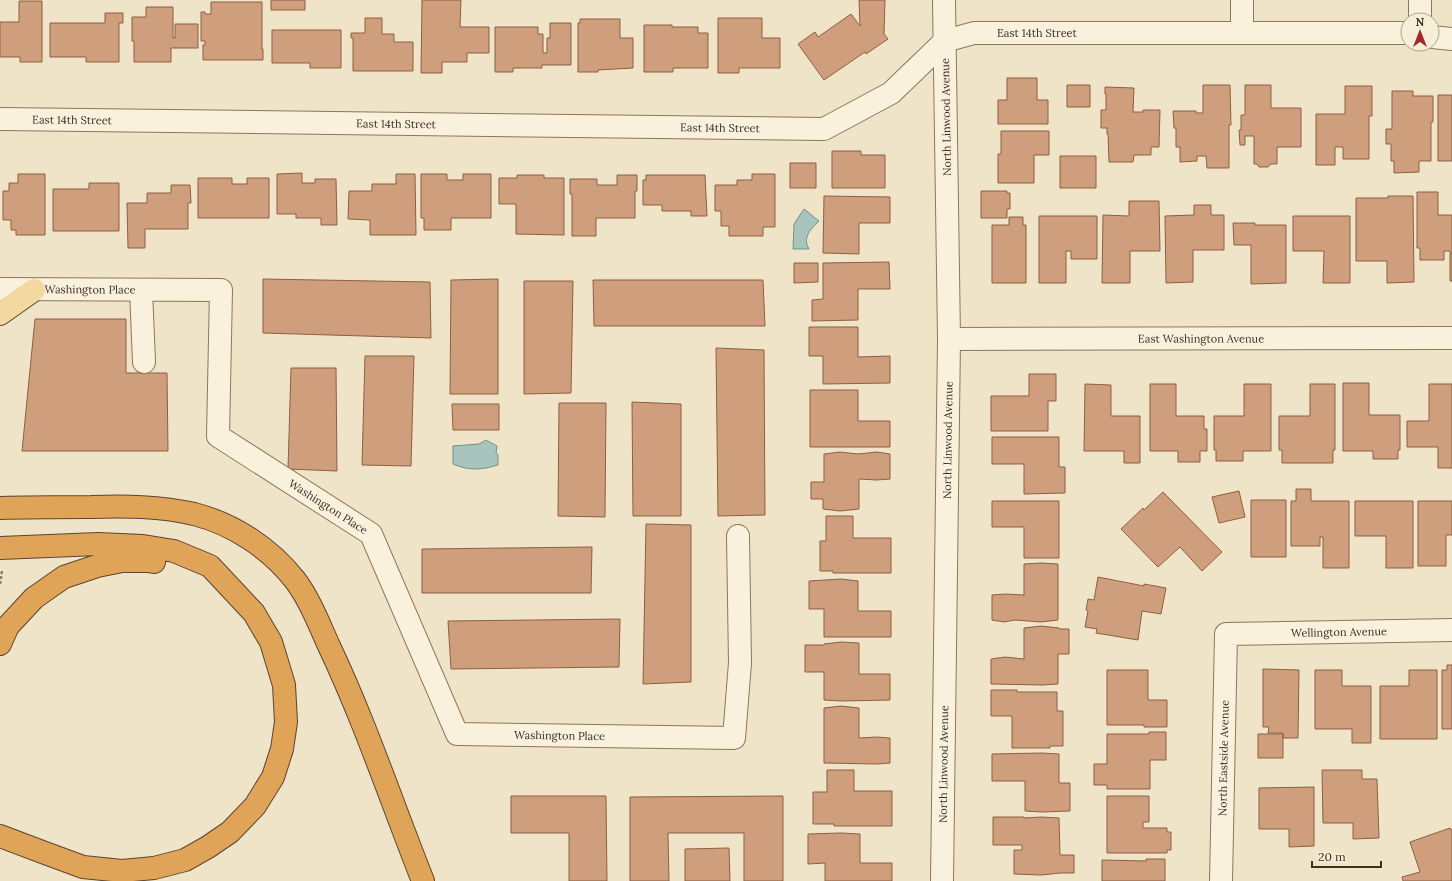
<svg xmlns="http://www.w3.org/2000/svg" width="1452" height="881" viewBox="0 0 1452 881" font-family="Lora,serif">
<rect width="100%" height="100%" fill="#f0e4c8"/>
<path fill="#a9c4bc" stroke="#6f938a" d="M804,209L819,221C811,229 802,237 809,249H793L794,224Z
M486,440L497,446L496,453L498,455V465C481,470 469,471 453,464V446L479,444Z"/>
<path fill="#cf9f7d" stroke="#8d5f41" d="M271,0H305V10H271Z
M422,0H461L460,27H489V53H467V62H442V73H421Z
M859,0H885L884,34L888,39L866,54L865,52L824,80L798,44L815,32L818,37L851,14L860,26Z
M19,1H42V62H20V57H0V22H19Z
M211,2H262V49H263V60H203V45H205V41H201V12H205V14H211Z
M146,7H173V38H175V24H198V48H171V62H134V41H132V17H146Z
M105,13H123V23H119V62H86V57H50V23H105Z
M365,18H382V34H394V42H413V71H353V38H351V33H365Z
M718,18H762V38H780V68H739V73H718Z
M580,19H620V38H633V68L598,70V72H578V23H580Z
M550,23H571V65H542V68H513V72H495V27H538V34H543V53H547V38H550Z
M644,25H672V27H698V33H708V68H673V72H644Z
M272,30H341V68H310V63H272Z
M1007,78H1037V100H1048V124H998V100H1007Z
M1067,85H1090V107H1067Z
M1203,85H1230L1231,125H1229V168H1207L1206,156H1197V161L1180,162V147H1176V128H1174L1173,111H1196V113H1203Z
M1245,85H1271V108H1301V147H1277V164H1271L1268,167H1259L1257,164H1254V136H1245V145H1240L1239,130H1241V115H1245Z
M1345,86H1372V116H1369V159H1343V147H1335V165H1316V114H1345Z
M1105,87L1134,88L1133,112H1143V110H1160L1159,147H1151V155H1134L1133,162H1109L1108,134H1107V128H1101V110H1106V94H1105Z
M1392,91H1413V96H1433V122H1431V161H1419V172L1394,173V161H1391V144H1386V129H1392Z
M1438,95H1452V161H1438Z
M1001,131H1049V155H1034V183H998V154H1001Z
M832,151H861V155H885V188H832Z
M1060,156H1096V188H1060Z
M790,163H816V188H790Z
M302,173V183H315V179H336L337,225H321V218H296V214H277V174Z
M18,174H45V235H16V230H11V220H3V191H9V183H18Z
M396,174H415L416,235H370V220L348,219L349,191H372V184H396Z
M421,174H447V180H463V174H491V218H451V230H424V218H421Z
M752,174H775V227H763V236H729V226H721V211H715V185H737V180H752Z
M517,175H544V178H564V235L516,234V204H499V178H517Z
M617,175H637V191H635V218H596V236H572V194H570V179H597V185H617Z
M646,175H705L707,216H691V211H662V205H643V180H646Z
M198,178H232V184H247V178H269V218H198Z
M89,183H119V231H53V189H89Z
M171,185H190L191,203H188V229H145V248H128L127,203H147V193H171Z
M981,191H1007V193H1010V209H1007V218H981Z
M1417,192H1438V215H1452V281H1450V251H1444V260H1420V248H1417Z
M824,196L890,197V223H859V254L823,253Z
M1388,196H1413L1414,282L1387,283V261H1356V198H1388Z
M1129,201H1159L1160,251H1130V283H1102L1103,215L1129,216Z
M1194,205H1211V215H1224V250H1193V282L1166,283L1165,216L1194,215Z
M1039,216H1097V259H1071V251H1066V283H1039Z
M1293,216H1350V283H1323L1324,251H1293Z
M1009,217H1023V225H1026V283H992V225H1009Z
M1233,223H1255V225H1286V283L1251,284V245H1234Z
M889,262L890,289H858V320L812,321V300L823,299V263Z
M794,263H818V282L794,283Z
M263,279L430,282L431,338L263,333Z
M498,279V394H450L451,280Z
M593,280H763L765,326H594Z
M524,281H573L571,393L524,394Z
M35,319H126V373H167L168,451H22Z
M809,327H858V357L890,356V383L823,384V356H809Z
M716,348L764,350L765,515L718,516Z
M365,356H414L411,466L362,465Z
M291,368H336L337,471L288,469Z
M1029,374H1056V401H1048V431H991V396H1029Z
M1343,383H1369V415H1400V450H1398V459H1373V451H1343Z
M1085,384L1111,385V416H1140V463H1124V451H1084Z
M1150,384H1176V416H1204V429H1207V451H1200V462H1178V451H1150Z
M1244,384H1271V451H1243V461H1216V450H1214V416H1244Z
M1310,384H1335V450H1333V463H1282V450H1279V416H1310Z
M1429,384H1452V468H1438V447H1407V421H1429Z
M810,390H858V421H890V447H810Z
M632,402L681,404V516H633Z
M559,403H606L605,517L558,516Z
M452,404H499V430H453Z
M992,437H1059V467H1065V493L1024,494V464H992Z
M840,452L858,454L877,452L890,454V479L877,480L859,479V509L840,511L823,509V499H811V482H824V454Z
M1296,489H1311V501H1349V568H1323V537H1320V546H1291V501H1296Z
M1239,491L1245,517L1219,523L1212,497Z
M1163,492L1222,552L1202,571L1180,547L1158,567L1121,529L1143,508L1144,510Z
M1251,500H1286V557H1251Z
M992,501H1059V558H1024V527H992Z
M1355,501H1413V568H1386V536H1355Z
M1418,501H1452V535H1446V566H1418Z
M826,516H853V538H891V573H833V571H820V541H826Z
M646,524L691,525V682L643,684Z
M592,547L591,593H422V549Z
M1041,563L1058,564V620L1041,622L1015,620L1004,622L992,620V595L1005,594L1024,595V564Z
M1098,577L1144,586V584L1166,588L1161,614L1142,611L1138,640L1096,633L1097,629L1085,627L1088,611L1086,610L1088,599L1094,600Z
M841,579L858,581V611H891V637H824V609H809V581Z
M620,619L619,667L451,669L448,621Z
M1041,626L1059,628V629H1069V654H1058V684L1042,685L991,684V659L1005,657L1024,659V628Z
M841,642L859,643V674H890V700L841,701L824,700V672H805V645H824V644Z
M1447,665H1452V729H1442V670H1447Z
M1263,669L1299,670L1298,738H1283V733H1268L1269,727H1263Z
M1107,670H1148V700H1167V727H1144V725H1107Z
M1315,670H1342V686H1371V743H1352V729H1315Z
M1409,670H1437V739H1380V686H1409Z
M991,690H1017V692H1057V711H1063V746H1050V748H1012V716H991Z
M841,706L859,708V738L877,737L890,738V763L877,764L824,763V708Z
M1149,732H1166V760H1150V789H1107V785H1094V764H1107V734H1149Z
M1258,734H1283V758H1258Z
M1041,753L1059,754V783H1070V811L1042,812L1025,811V781H992V754Z
M827,770H854V791H892V826H834V824H813V792H827Z
M1322,770H1362V779H1377L1379,838L1353,839V823H1323Z
M1314,787V846L1289,847V829H1259V788Z
M511,796H606L607,881H569V833H511Z
M783,796V881H744V833H668L669,881H630V797Z
M1107,796H1149V822H1143V828H1167V832H1171V850H1167V853H1107Z
M993,817H1024V818L1041,817L1059,818L1060,855H1074V873H1060L1042,875L1014,874V850H1022V845H993Z
M1450,828L1451,830L1452,829V881H1403L1402,877L1420,872L1410,842Z
M841,833L860,834V863H892V881H825V863L808,864V834Z
M729,848L730,881H685V849Z
M1146,859H1165V881H1102V860L1146,861Z"/>
<g fill="none" stroke-linecap="round" stroke-linejoin="round">
<defs>
<g id="minor">
<path d="M1420,20V0"/>
<path d="M1242,33V0"/>
<path d="M1432,37L1452,39"/>
<path id="s1" d="M0,119L824,129L891,93L945,41L974,33H1408"/>
<path id="s2" d="M0,289L221,290L218,436L371,534L457,734L734,738L740,663L738,536"/>
<path d="M141,290L144,362"/>
<path id="s3" d="M949,339L1452,338"/>
<path id="s4" d="M942,881L949,339L944,0"/>
<path id="s5" d="M1221,881L1226,634L1452,630"/>
</g>
<path id="major" d="M0,314L34,290"/>
<path id="highway" d="M0,508C30,507 60,507 91,507C126,506 159,506 194,514C233,524 270,548 295,580C310,600 319,624 329,646C365,722 392,803 423,881
M0,548L98,544L143,546L174,551L210,566L254,613L271,642L284,685L286,722L282,749L273,777L255,806L230,832L208,847L185,860L154,868L122,871L83,867L45,853L0,836
M0,644L8,626L34,598L64,577L97,566L122,561H148L154,562"/>
</defs>
<use href="#minor" stroke="#8d765c" stroke-width="24"/>
<use href="#major" stroke="#5b4430" stroke-width="24"/>
<use href="#highway" stroke="#5b4430" stroke-width="24"/>
<path stroke="#8d765c" stroke-width="2.5" stroke-dasharray="3 2" stroke-linecap="butt" d="M0,584L2,571"/>
<use href="#minor" stroke="#faf1dc" stroke-width="22"/>
<use href="#major" stroke="#f3d9a0" stroke-width="22"/>
<use href="#highway" stroke="#e0a458" stroke-width="22"/>
</g>
<g text-anchor="middle" dominant-baseline="central" stroke-width="4" stroke-linejoin="round" paint-order="stroke">
<g font-size="11" fill="#3d2e20" stroke="#f7eed8">
<text stroke="none"><textPath href="#s1" startOffset="1068">East 14th Street</textPath></text>
<text transform="translate(946 117) rotate(-91)">North Linwood Avenue</text>
<text stroke="none"><textPath href="#s1" startOffset="72">East 14th Street</textPath></text>
<text stroke="none"><textPath href="#s1" startOffset="396">East 14th Street</textPath></text>
<text stroke="none"><textPath href="#s1" startOffset="720">East 14th Street</textPath></text>
<text stroke="none"><textPath href="#s2" startOffset="90">Washington Place</textPath></text>
<text stroke="none"><textPath href="#s3" startOffset="252">East Washington Avenue</textPath></text>
<text stroke="none"><textPath href="#s4" startOffset="441">North Linwood Avenue</textPath></text>
<text stroke="none"><textPath href="#s2" startOffset="498">Washington Place</textPath></text>
<text stroke="none"><textPath href="#s5" startOffset="360">Wellington Avenue</textPath></text>
<text stroke="none"><textPath href="#s2" startOffset="869">Washington Place</textPath></text>
<text stroke="none"><textPath href="#s5" startOffset="123">North Eastside Avenue</textPath></text>
<text stroke="none"><textPath href="#s4" startOffset="117">North Linwood Avenue</textPath></text>
</g>
</g>
<g transform="translate(1420 32)"><circle r="19" fill="#f7eed8" stroke="#ada18e"/>
<path d="M0-3L7 15L0 10L-7 15Z" fill="#9e2a2b"/>
<text y="-6" font-size="11" font-weight="bold" text-anchor="middle" fill="#3d2e20">N</text>
</g>
<path d="M1312 861v6h69v-6" fill="none" stroke="#3d2e20" stroke-width="2"/>
<text x="1318" y="861" font-size="12" fill="#3d2e20" stroke="#f7eed8" stroke-width="3" paint-order="stroke">20 m</text>
</svg>
